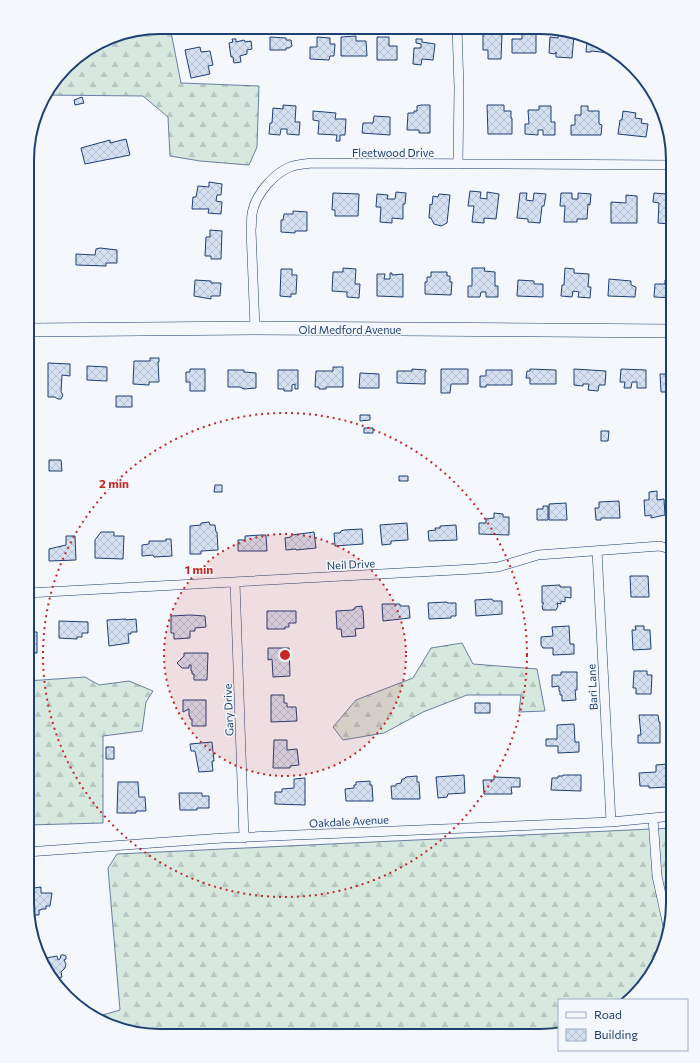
<svg xmlns="http://www.w3.org/2000/svg" width="700" height="1063" viewBox="0 0 700 1063" font-family="Commissioner,sans-serif">
<defs>
<pattern id="forest-firs" width="22" height="20" patternUnits="userSpaceOnUse"><rect width="22" height="20" fill="#d7e8df"/><path d="M5 1l3.5 6h-7zM16 11l3.5 6h-7z" fill="#b8c8c3"/></pattern>
<pattern id="building-cross-hatch" width="8" height="8" patternUnits="userSpaceOnUse"><rect width="8" height="8" fill="#d5e0f0"/><path d="M0 0l8 8M0 8l8-8" fill="none" stroke="#b6c1d1"/></pattern>
</defs>
<rect width="100%" height="100%" fill="#f4f7fb"/>
<path fill="url(#forest-firs)" stroke="#687fa3" d="M160,27H170L181,83L259,86L257,147L249,165L200,161L170,156L168,117L143,96L44,95L73,60L117,34Z
M462,643L473,664L537,669L545,711L519,712L521,695H467L423,712L384,733L343,740L333,727L356,700L413,678L431,648Z
M85,677L99,685L129,681L153,691L146,702L142,731L103,736V823L27,825V681Z
M673,828V912L666,946L646,984L624,1000H559V1032L540,1036L143,1035L99,1016L120,1010L108,868L117,854Z"/>
<path fill="url(#building-cross-hatch)" stroke="#1d3f73" d="M522,33H536V53H512V39H522Z
M559,33L574,35L572,58L556,57V52L555,54L549,53L550,37L558,38Z
M483,34H502L501,59H488V50H483Z
M356,36V41H366L367,56H341V37Z
M270,37L286,38V40H291L292,46L289,48H286V50H270Z
M317,37L330,38V44H335L334,56H330L329,60L310,59V47H317Z
M377,37H389V46H397V60H377Z
M232,39H236V42L244,40L245,42L251,41L252,49L247,50V54L240,56L241,62L234,63L233,57H231L229,43L233,42Z
M416,39H422V42L435,44L433,60L422,59L421,65L413,64L414,48H421V44L416,43Z
M587,41L609,50V53L591,51V52H586Z
M200,47L201,52L210,51L213,65L208,66L210,74L191,78L185,50Z
M82,97L84,103L75,105L74,100Z
M283,105L296,106L295,122H300L299,135L287,134V129H281L280,135L269,134L270,123H272L273,108L283,109Z
M421,105H430V133H419V130H407L408,113H414V111H417V106Z
M487,105H504V111H511V118H512V134H488Z
M539,106H551V122H555V135H543V130H538V135L525,134V124H529L528,110H539Z
M581,106H588V111H599V124L602,125L601,135H571V125H575V115H581Z
M313,111L336,113L335,119H346L345,135H340V141H336L337,135L318,134L319,121L313,120Z
M623,111L636,113L635,118L642,119L641,123L648,124L646,137L618,134L620,120H622Z
M374,116L390,117V135L362,133L363,123H373Z
M126,139L130,155L85,164L81,148L110,140V143Z
M209,182L222,184L221,195H217L216,201L222,202L221,214L208,213L209,209H192L193,197H196L198,186L209,187Z
M470,191L481,192L480,198L487,199V192L499,194L496,219L484,218V223L472,222L474,206H468Z
M396,192L406,193L405,204H403V219L392,218V223L380,222L381,207H376L377,194L388,195L387,199H395Z
M333,193L359,194L358,216H335V210H332Z
M520,193H527L526,200L533,201L534,193L546,194L544,206H542L540,223L528,222V219L517,218Z
M561,193H572V199H578V193L591,194L590,205L588,204L587,219H577V222H564L565,206H560Z
M654,193L666,194V199L672,200L673,193V219H671L670,224L658,223L659,203L653,202Z
M439,194L450,195L447,223L441,226L434,224L431,218H429L430,204L432,205L433,196L438,197Z
M626,195L637,196V223H611V202L626,203Z
M293,211L307,212V231H295V233L281,232V220H283L284,214H293Z
M210,230L222,231L221,259H211V256H205L206,237H210Z
M100,248L117,250V263H106V266L76,265V254L95,255L96,249Z
M343,268L356,269L355,284H360L359,298L347,297V292L332,291L333,272H343Z
M472,268H485L484,271L495,272V286H498V297H486V292H481L480,297H468V286H472Z
M565,268L574,269V273L589,274L588,287H591L590,298L578,297L579,292L573,291L572,297L561,296L562,285H564Z
M281,269H292V275H297L296,294H291V297L280,296Z
M431,272H447V276H450V282H452L451,295L425,294V282H427V277H431Z
M390,273H392V275L403,274V297L377,296V274H385L384,279H390Z
M609,279L631,281V285L636,287L635,297L608,296Z
M195,280L211,281V283H221L220,296H211V299L194,296Z
M518,280L534,281V284H543V297L517,296Z
M665,280H673V298L654,297L655,284H665Z
M150,358H159V362H158L159,382H149V385L133,384L134,361H150Z
M48,363L70,364V376L62,375L61,392L63,395L61,399H58L55,397H48Z
M87,366L107,367V381L87,380Z
M333,367H343V387H326V389H319V387H315L316,371H333Z
M190,369H205V391H190V382H186V372H190Z
M412,369L426,370V372H425V384L397,383V371H412Z
M441,369H468V384H451L450,393H441Z
M530,369L556,370V384H530V378H526L527,371H530Z
M574,369L606,371L605,385H599L598,391L588,390L589,384H583V386L574,385Z
M621,369L646,370V388H637V382H632L631,388H624L625,382H620Z
M228,370H244V372L256,373V388L244,389L240,387H228Z
M278,370H298V389H295V384L292,385V391H284V389H278Z
M486,370H512V385H486V387H480V376H486Z
M360,373L379,374V388H359Z
M660,374H672L673,394H671V392H661Z
M116,396H132V407H116Z
M360,415H370V420L360,421Z
M364,428H373V433H364Z
M601,431H609L608,441H601Z
M49,460H61L62,471H49Z
M399,476H408V481H399Z
M215,485H222V492H214Z
M657,491V500L664,499L665,515L651,518V515L645,516L644,500H649V492Z
M619,501L620,518H601V520H596L595,508H599V502Z
M566,503L567,520H549V504Z
M543,506H548V520H537V509H543Z
M494,513L503,514V517H509V535L479,534V523H486V519L494,518Z
M209,522L210,525H215L216,532H217L218,550L201,551V554H190V526L201,525V523Z
M407,523L408,540L391,541V544L382,545L380,525Z
M456,525L457,540L429,541L428,531L436,530L435,528H440V526Z
M362,529L363,544L335,546L334,533H340L341,531L344,530Z
M101,532H114V536H124L123,559L95,558V540Z
M314,532L316,548L296,550V549L286,550L285,538L291,537L292,535Z
M28,533H30V537H31L32,554H28Z
M261,535H266L267,551H238V540H245V536Z
M66,536H75L76,560L49,561V549L66,545Z
M166,539H171L172,556L154,557L153,555L142,556V545L149,544V541H166Z
M630,576H648L649,597H631Z
M560,585V587H571V598L565,597V602L561,601V604L557,603L558,606L556,610H543L542,606L544,603H542V586Z
M492,599L493,601H502V614L476,616L475,600Z
M447,602V603H456V616H451V618L429,619L428,603Z
M382,604H400V606H409L410,618L383,621Z
M362,606V610H363L364,628L355,629L356,636L342,637L341,629H337L336,611L353,610V609H355V607Z
M267,611H296V623H289V627H285V629H267Z
M190,615L205,616L206,627L195,628V631H190V638L174,639V633H171V616Z
M126,619V620L136,619L137,632H131V634H128L129,643L109,646L107,620Z
M59,621L88,622V633H82V637H77V639L59,638Z
M569,626L570,644H574V654L553,655V648H543L541,645V637L553,636L552,627Z
M635,626H644V630H650L651,649L633,650L632,630H636Z
M27,632H37V653H30V661H27Z
M268,648H289L290,676L273,677L272,659L268,660Z
M184,653H208L207,680H194V674H192V671H191V665H189V668H182L177,663L184,656Z
M634,671H647V675H652L651,694H636V688H633Z
M561,672H577V690H575L576,700L562,701V695H560V691H559V686L552,687V675H561Z
M271,695H284V703H287V707H296L297,721L271,722Z
M183,700H206V726H192V719H190V716H189V709L183,712Z
M475,703H490V713H475Z
M639,715H658L659,722H660V743H638V735H641Z
M574,724L575,742H579V752L558,753V746H546V739H557V725Z
M274,740H287V750L297,749L299,765L290,766V768H273Z
M212,742L214,761H212L213,771L199,772L195,751H191L190,744Z
M106,747H114V759H106Z
M667,764V787L649,788V786H640L639,773L656,772V765Z
M464,775L465,793L448,794L447,797L438,798L436,777Z
M563,775H581V791L551,790L552,778H558V776H563Z
M417,776V782H419L420,799H392L391,786H396V784L401,783L402,779H404L406,777Z
M494,777L520,778V787H511L512,794H484L483,780H494Z
M305,778V805L275,804V792H282V789L294,788V779Z
M370,781V785H372L373,801H346L345,789L354,788V785H356V782Z
M118,782H138L139,797H145L146,811H136V813H117Z
M179,793H202V796H209V808H197V810H180Z
M41,887V893H52L50,906H46V909H41V910H39V915H30L27,903V889Z
M61,955H64L66,956V959L64,960L66,964L65,968L61,972L62,977L57,978V980L41,959L57,956L58,960L60,959Z"/>
<g fill="none" stroke-linecap="round" stroke-linejoin="round">
<defs>
<path id="street" d="M457,28L459,87L458,164
M165,30L180,27
M255,328L251,230C252,225 251,219 252,214C255,195 273,174 290,167C297,164 305,164 312,163L673,165
M597,551L611,822
M235,582L244,838
M27,593L474,569L498,567L538,555L660,546L673,550
M653,818L657,876L669,931
M27,852L223,838L611,822L673,816"/>
<path id="secondary" d="M28,330L255,328L673,331"/>
</defs>
<use href="#street" stroke="#1d3f73" stroke-width="10"/>
<use href="#secondary" stroke="#1d3f73" stroke-width="14"/>
<use href="#street" stroke="#f4f7fb" stroke-width="9"/>
<use href="#secondary" stroke="#f4f7fb" stroke-width="13"/>
</g>
<circle cx="285" cy="655" r="121" fill="#c62828" fill-opacity=".12"/>
<g fill="none" stroke="#c62828" stroke-width="2" stroke-dasharray="2 4">
<circle cx="285" cy="655" r="121"/>
<circle cx="285" cy="655" r="242"/>
</g>
<g text-anchor="middle" dominant-baseline="central" stroke-width="3" stroke-linejoin="round" paint-order="stroke">
<g font-size="11" fill="#1d3f73" stroke="#f4f7fb">
<text x="393" y="152">Fleetwood Drive</text>
<text x="350" y="329">Old Medford Avenue</text>
<text transform="translate(351 564) rotate(-3)">Neil Drive</text>
<text transform="translate(592 687) rotate(-93)">Bari Lane</text>
<text transform="translate(228 710) rotate(-92)">Gary Drive</text>
<text transform="translate(349 821) rotate(-3)">Oakdale Avenue</text>
</g>
</g>
<path d="M0 0H700V1063H0ZM160 34H540A126 126 0 0 1 666 160V903A126 126 0 0 1 540 1029H160A126 126 0 0 1 34 903V160A126 126 0 0 1 160 34Z" fill="#f4f7fb" fill-rule="evenodd"/>
<path fill="none" stroke="#1d3f73" stroke-width="2" d="M160 34H540A126 126 0 0 1 666 160V903A126 126 0 0 1 540 1029H160A126 126 0 0 1 34 903V160A126 126 0 0 1 160 34Z"/>
<circle cx="285" cy="655" r="6" fill="#c62828" stroke="#f4f7fb" stroke-width="2"/>
<g font-size="12" text-anchor="middle" font-weight="bold" fill="#c62828" stroke="#f4f7fb" stroke-width="3" stroke-linejoin="round" paint-order="stroke">
<text x="114" y="488">2 min</text>
<text x="199" y="574">1 min</text>
</g>
<rect x="558" y="999" width="130" height="52" fill="#f4f7fb" stroke="#9eadc5"/>
<rect x="566" y="1012" width="20" height="6" fill="#f4f7fb" stroke="#9eadc5"/>
<text x="594" y="1019" font-size="12" fill="#1d3f73">Road</text>
<rect x="566" y="1029" width="20" height="12" fill="url(#building-cross-hatch)" stroke="#9eadc5"/>
<text x="594" y="1039" font-size="12" fill="#1d3f73">Building</text>
</svg>
